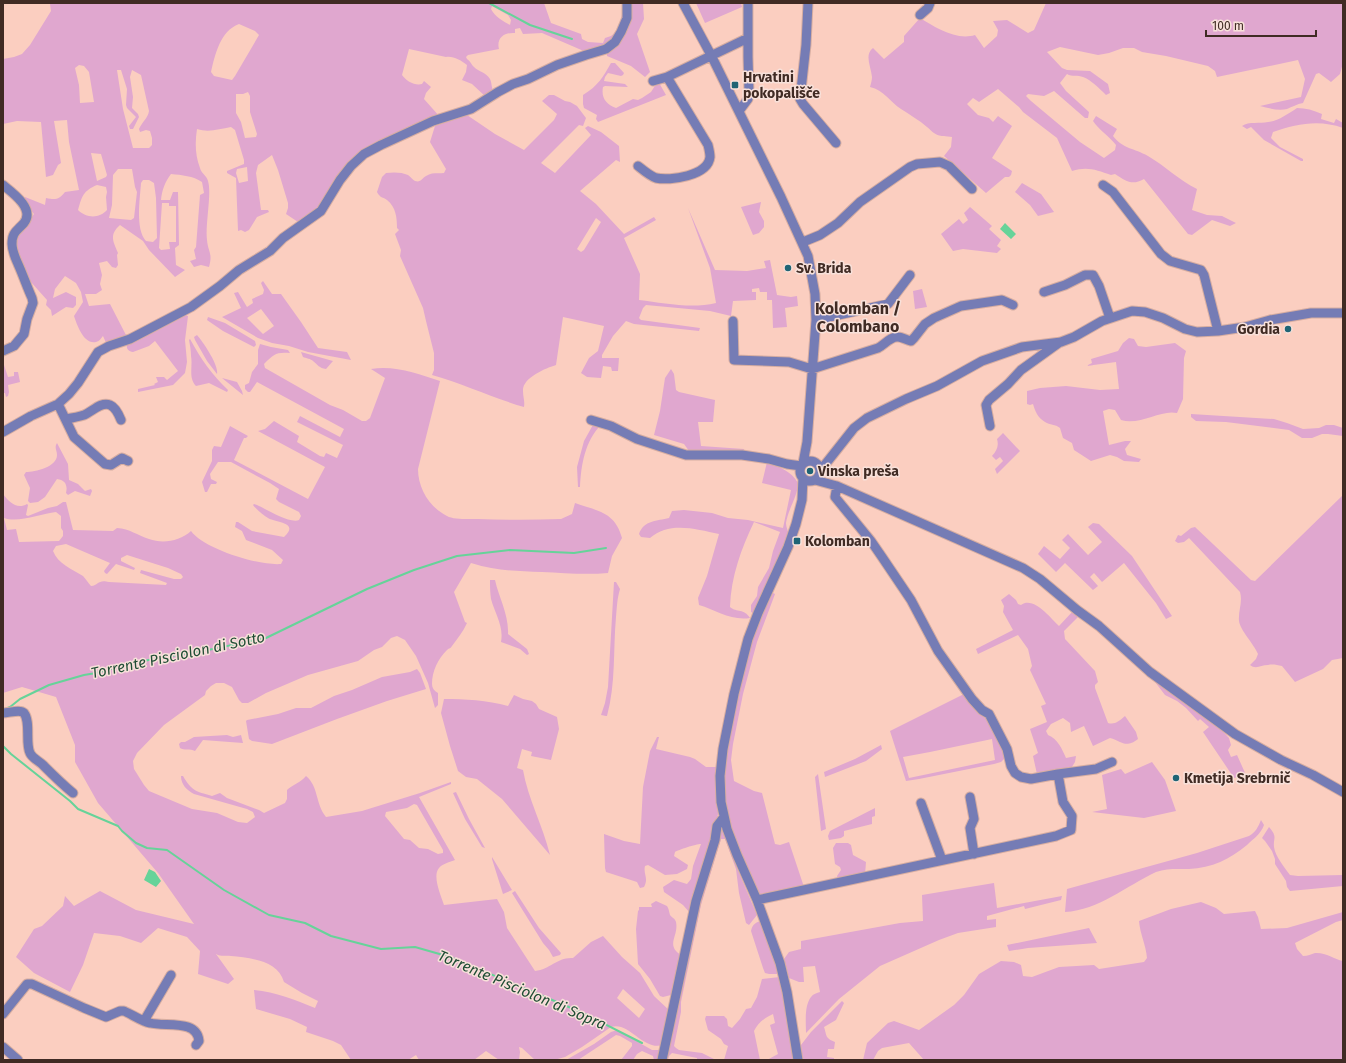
<svg xmlns="http://www.w3.org/2000/svg" width="1346" height="1063" viewBox="0 0 1346 1063" font-family="'Fira Sans',sans-serif">
<rect width="100%" height="100%" fill="#fbcec0"/>
<path fill="#e0a7cf" fill-rule="evenodd" d="M45,3H544L551,23L581,34L582,39L588,42L603,43L605,38C607,37 609,37 611,36C619,31 622,16 623,8V21L609,43L586,52L542,33L523,34L520,28L515,29V33C505,32 496,38 499,49L468,55L466,57L467,59C471,62 471,64 474,67C479,72 486,72 490,79C492,83 491,87 494,92L486,97L472,84L462,80L466,72L467,65C460,60 454,56 446,57L409,49L402,75C406,81 415,86 422,84L424,81L431,87L426,93L424,99L440,117L372,145L321,209L302,222H298L286,214L288,208V203L278,170L272,155L258,165L256,173L261,210H268L269,212L257,217L249,230L245,232L241,230L238,231L236,178L227,173V171L244,164V160L235,130L231,127C219,129 209,133 197,129C195,142 195,155 200,168C201,173 207,176 208,181C212,194 205,224 207,240C208,252 213,253 209,267L201,265L194,267L190,261L196,259L194,250L196,247L200,195L204,193L202,182C193,176 182,175 171,174C165,182 162,190 161,200H170L173,192H178L179,245L175,248L176,265L185,270L175,277L149,250L143,241L120,225C109,235 113,241 118,253L117,255L118,265L116,268L112,267L107,261L99,263L102,275L100,284L102,290L96,294H85L89,306L110,304L127,337L107,345L103,336C101,338 100,341 96,342C84,345 77,325 74,316L83,302L81,292L76,283L65,276L55,289L53,298L66,292L76,297V305L73,308L66,307L52,316L51,310L46,305L47,300L30,281L26,280L14,241L34,214L24,201L25,197L45,205L46,198C55,200 59,200 65,192L79,190L69,142L67,120L54,121L61,163L58,165L53,175L46,177L41,122L17,121L3,124V59L14,57L22,54L30,45L51,11L50,4ZM492,6L508,15L511,20L510,25C503,21 495,17 491,9ZM239,24L255,31L259,35L235,76L232,80L214,76L211,72C215,55 220,31 239,24ZM79,65L84,66L89,72L94,102L80,103L79,85L75,68ZM117,70H121L127,89L126,105L127,108L136,117L129,126L130,129H133L139,117L138,114L132,108L133,97L130,77L132,70L141,75L149,111C148,118 142,122 139,129L140,132L146,130L150,131L152,138V145L149,148H133L123,109ZM248,92L250,96V112L257,134L256,137L245,138L241,122L236,113V94H243ZM91,153L101,154L107,175L106,177L97,181ZM247,167L248,181L239,183L236,173L237,169ZM118,169H132L135,187L137,192L134,218L131,220L109,218L112,205L113,175ZM143,180H149L154,183L156,198L157,238L153,242L146,241C135,229 140,199 141,183ZM97,185L106,187L107,192L106,197L107,210C99,219 86,218 78,210C82,196 83,191 97,185ZM162,203H169V206H176V242H169L170,249L161,250L159,248Z
M631,3H643L644,19L637,34L650,72L645,77L631,66L607,56V52Z
M696,3H741L742,7L705,23Z
M1046,3H1343V63L1340,74L1331,82L1319,73L1316,74L1303,103C1297,104 1292,107 1287,109C1278,111 1268,108 1260,106L1301,97L1305,79L1298,60L1217,77L1215,71L1208,66L1166,56L1142,52L1134,48H1123L1109,53L1098,55L1060,47L1047,52L1062,68L1067,70L1090,71L1108,84L1110,93L1106,95C1099,88 1091,80 1083,77C1078,75 1072,77 1067,74L1060,83L1066,91L1089,112L1088,118H1085L1054,91L1044,96L1028,94L1026,96L1031,101L1080,142L1104,158L1115,150L1116,145C1109,136 1099,130 1093,121L1096,116L1117,129L1113,136C1123,149 1134,148 1148,156C1165,166 1179,180 1197,189L1192,210L1207,215L1222,216L1236,223L1230,226L1212,220L1192,235L1188,234L1144,179C1132,186 1126,181 1115,174L1111,175C1097,170 1087,166 1072,171L1057,138L1023,112L1019,107L998,89L979,102L973,98L967,104L978,115L989,118L993,122L998,116L1012,126L992,158L1012,171L1011,175L1009,177H1005L986,193L944,156L951,147L952,137C947,136 939,137 934,133C932,132 930,129 927,127C919,120 910,115 901,109C890,102 884,90 870,87C871,83 872,80 872,77C871,66 864,55 873,48L884,59L904,42V36L920,18C935,27 956,41 975,35L984,48L997,36L998,30L993,21L1007,20L1028,33L1034,30Z
M611,63H615L624,73L623,75L621,76L608,73L605,77L604,81L625,84L628,87L605,86L603,87C601,98 606,104 616,108L633,99L638,100L642,98L651,92L658,81L666,95L598,122L596,119L597,115L584,108L583,104V95C598,86 603,77 611,63Z
M549,95H554L565,101L570,102L577,106L586,118L583,126L579,125L541,163L555,173L591,135L585,128L588,126L601,132L619,146L620,162L616,160L580,191L596,204L624,234L654,217L656,220L624,238L640,274L639,300C664,303 691,309 716,303L710,268L688,208L715,270L747,271L766,268L764,261L770,260L777,295L791,297L797,296L798,306L785,308L787,327L773,328L772,300H767V292H760L759,288L752,289V292H756V300L733,301L731,316L710,311L646,305L643,308L639,318L641,320L700,328L699,331L634,324L626,321L613,336L602,355V358H619L618,371H612L611,367L603,366L601,378L587,377L581,373L589,358L598,351L604,326L563,317L556,365C546,368 522,378 523,391C523,397 525,401 524,407C493,398 464,384 432,375L434,370V353L426,321L423,308L400,256L401,250L395,234L399,230L397,228C397,218 396,207 387,200C383,197 380,198 377,192L382,177L386,173C393,172 402,172 408,175C411,177 413,180 415,181C421,183 422,178 426,176C432,172 438,174 444,173L446,169L430,142L435,126L467,115L495,134L524,150L554,120L557,114L542,101ZM596,218L601,222L584,250L581,252L577,249Z
M1297,108C1306,108 1313,110 1322,114L1321,119L1334,123L1336,119L1343,123V128C1319,119 1296,124 1273,132L1271,138L1280,147L1303,159V161H1301L1264,140L1251,127L1247,129L1242,126C1249,121 1260,124 1268,122C1278,121 1288,114 1297,108Z
M1022,183L1041,194L1054,212L1038,216L1030,205L1015,192Z
M761,202L759,212L764,221V227L759,233L753,235L741,207Z
M970,207L992,226L989,229L1001,240L997,246L1001,249L997,253L963,249L953,251L941,234L959,219L963,224L968,220L964,213Z
M263,281L272,294H281L301,322L318,348L347,352L351,360L308,352L289,346L272,343L258,338L222,317L241,308L234,293L238,292L247,307L253,303L252,299L263,294L264,290L261,283ZM261,309L274,326L263,334L247,318Z
M922,289L927,307L915,309L913,291Z
M185,315L188,316L185,340L187,362L185,373L173,385L138,392V389L155,385L154,384L158,382L156,377H164L167,380L178,371L155,341L149,346L133,352C128,351 126,349 127,343Z
M208,317L225,323L255,341L256,345L254,347L223,331L207,320Z
M197,335C203,342 219,365 217,374L207,361L195,340L194,337Z
M1129,338L1134,339L1138,346L1146,347L1175,343L1186,351L1184,358L1183,399L1177,413C1161,409 1140,426 1121,420L1115,410L1109,409L1103,411L1109,445L1125,441H1131L1125,449L1127,455L1141,459L1139,462L1124,461L1117,457L1110,455L1091,461L1074,450L1072,443L1063,438L1060,428C1055,424 1050,425 1045,422C1038,418 1035,411 1033,404L1030,405L1027,404V391L1040,388L1066,386L1100,390L1119,389L1116,362L1086,366L1092,363L1091,359L1118,351L1123,343Z
M190,339C201,359 211,374 228,390L227,392L209,383L196,386C188,378 193,366 191,356C191,351 190,345 189,340Z
M260,344L271,347L288,350L290,353C276,352 274,354 264,364L265,368L330,405L343,410L362,421H366L370,418L385,378L371,369C395,365 418,374 440,381L418,469C418,488 429,507 447,516C454,520 470,519 478,519C505,520 533,520 561,519L572,514L575,503C598,511 615,512 622,538L612,556L608,573C586,575 564,573 542,572C516,571 497,571 471,563L454,592L465,622L467,623C463,632 457,639 452,646C449,650 450,647 447,650C438,659 432,671 432,684C432,688 434,691 438,693V705L435,708L428,683L416,656L405,640L397,636L391,638L382,647L374,650L358,661L308,675L266,693L248,703H242L239,700L232,687L224,683H216L211,686L206,691L205,695L164,725L137,753L133,761L134,769L144,785L149,791L192,809L217,813L238,822L247,823L255,817L253,812L247,809L194,794C187,790 181,785 181,776H183C192,791 195,791 212,796L220,793L227,798L259,810L264,813L285,803L287,799V790C292,785 300,783 306,776C319,787 315,803 326,817L362,811L420,793L451,782V784L419,797L455,860C450,862 442,864 439,868C432,876 441,896 444,905L497,899L504,912L507,928L535,971C551,969 557,957 573,958L591,942L603,936L622,957L640,973L654,996L671,1012L663,1045C643,1051 629,1021 611,1027L582,1047L565,1057L554,1060H535L522,1048L519,1047L520,1052L519,1060H499L486,1051L474,1060H419L416,1055L408,1060H351L341,1045L333,1041L306,1032L307,1027L290,1019L256,1009L254,990C276,992 295,1000 315,1008L318,1001L302,993L284,982C278,960 250,958 231,956C226,955 221,957 216,954L234,979L228,984L198,974L200,951L187,937L158,928L141,943L120,936L94,933L83,965L70,992L34,973L16,957L34,929L42,926L63,906L65,896L74,906L100,891L136,910L194,924L158,873L98,803L75,762V745L56,697L22,687L3,693V494C9,502 17,510 27,504L28,505L26,515L28,516L48,508L57,506L63,502H66L73,530L113,531L117,528C130,529 137,535 149,539C163,544 180,541 191,531C204,549 259,566 281,564L283,560L272,550L246,540L242,531L235,527L236,522H238L252,531L284,537C300,522 276,523 268,518C263,515 256,509 253,505L254,504L257,505C266,509 290,524 299,520L301,516L299,512L279,502L276,499L279,489L270,483L231,462H218L210,474L211,479L217,482L216,484H211L207,492H205L202,482L212,461V450L214,446L221,447L230,426L248,436L246,438H244L234,460L308,499L325,467L258,431L265,429L274,421L299,436L297,442L320,456L324,457L326,453L337,458L343,445L297,422L300,416L340,437L344,429L257,382L250,392H248L245,389V385L249,383L252,372L258,364V350ZM56,512L61,516V528L63,531V536L59,541L19,542L16,529L7,530L4,518C18,523 41,514 56,512ZM66,544L110,563L104,571L105,573L107,574L116,564L134,570L135,568L121,561V558L127,555L168,568L181,574L183,577L181,579H174L141,570L140,573L167,583L166,585L109,582C98,579 99,585 91,586C88,583 86,579 83,576C72,569 58,564 53,551L56,546ZM414,804L417,805L443,850V853L438,854L428,849L419,848L410,840L404,839L385,816L386,812L407,808ZM623,989L645,1009L639,1018L617,998Z
M301,352L333,361L326,369C319,368 318,365 313,361C311,359 306,358 303,357Z
M3,362L8,377L14,376V372H18L20,382L8,385L9,392L8,396L6,397L5,393H3Z
M671,369L674,374L676,390L679,392L715,400L713,422H698L701,446L744,449L743,453L689,451L684,444L654,435L660,411L665,378Z
M222,378L237,382L242,391L243,395Z
M1191,414L1274,419L1287,423L1303,429L1319,428L1326,425H1334L1343,428V436L1328,434H1322L1312,438H1302L1289,430L1226,422L1196,421L1191,417Z
M594,423L601,425C585,441 581,465 580,487H578L577,467L584,441Z
M1003,433L1020,451L997,474L995,469L1003,461L1000,457L996,460L992,456C997,450 999,446 997,439Z
M57,443L68,464L69,480L78,484L85,491L91,489L92,491L90,496L75,491L68,495L66,493C68,485 65,480 57,479L45,497L38,502L30,503L28,501L30,488L24,475L26,472C35,472 57,467 57,455C57,450 54,448 57,443Z
M767,462C780,467 791,471 798,483C798,496 788,509 786,523C786,527 788,531 789,535L753,613L751,612V605L757,596L758,587L769,568L773,551L780,532L754,522C741,549 731,577 730,607C737,613 744,608 750,618C731,621 716,610 699,605L698,598L707,576L719,534C696,529 669,521 650,538L641,537L639,534C644,520 657,521 669,518L672,511L684,510L712,513L728,518L748,520L783,528L791,490L762,483Z
M1343,495V658L1332,660L1323,669L1295,682L1282,666C1277,665 1273,664 1268,665C1261,665 1256,670 1250,665L1256,659L1258,654C1254,644 1240,630 1239,621C1238,611 1243,602 1240,592L1189,538L1184,542L1178,543L1175,541L1178,535L1181,536L1191,528L1195,527L1251,580L1255,581Z
M1093,523L1099,524L1132,556L1172,616L1166,619L1156,603L1124,563L1102,582L1094,573L1090,577L1098,586L1093,590L1065,563L1056,572L1038,554L1044,546L1060,559L1070,548L1062,540L1068,534L1088,555L1102,542L1088,527Z
M490,580H495C499,598 509,615 508,634L527,649L529,654L527,655L520,649L501,642C504,626 495,614 491,599C490,593 490,586 490,580Z
M614,582H616L620,589C617,599 617,607 616,617C613,650 616,683 607,716H606L601,715L605,703L608,687Z
M773,593L775,594L757,642L743,694L733,744L731,760L734,781L754,791L762,793L775,844L780,845L789,842L804,887L760,895L758,893L744,862L726,814L724,779L726,759L739,690L750,641Z
M1009,594L1016,600L1018,604L1021,605C1034,596 1050,618 1059,626L1073,611L1078,617L1064,631L1065,639L1095,671L1098,682L1095,685V688L1108,723C1115,725 1119,721 1125,716L1136,732L1138,739C1125,749 1122,741 1110,738L1093,746L1084,726L1071,732L1070,723L1063,718L1051,724L1046,731L1048,735C1058,739 1062,749 1066,758L1076,756L1075,762L1070,770L1037,774L1033,756L1038,753L1030,729L1047,722L1041,706L1046,704L1030,670L1032,666L1028,649L1018,635L978,654L976,649L1013,630L1003,612L1004,606L1001,600Z
M417,669L420,673L426,689L387,701L337,719L272,744L252,741L249,739L246,721L247,720L278,714L296,708H311L334,696L352,690L382,677L410,672Z
M1156,680L1218,726L1229,738L1231,745L1228,750L1231,757L1237,755L1246,775L1234,778L1203,732L1209,727L1200,719L1198,721L1186,708L1177,701L1165,695L1155,682Z
M964,694L979,713L990,722L998,737L1004,755V759L1001,762L994,764L919,779L906,781L890,731ZM992,739L995,760L909,778L903,757L930,752Z
M514,695L523,699L532,701L536,704L539,709L557,717L559,729L551,760L531,756L532,752L522,749L517,768L523,770C528,799 543,826 550,855L502,799L477,779L466,777L458,771L450,746L441,713L444,699C465,699 487,700 508,706Z
M227,735L233,737L241,735L243,743L203,740L195,751C190,748 184,751 180,748L179,744L181,742H185L194,737Z
M657,737H659L656,749L690,757L695,759L706,767H717L718,814L713,840L690,913L683,905L664,892L663,887L674,880L687,884L691,879L693,866L701,844C696,844 678,850 675,852L674,856L688,865L687,869L677,874L665,875L648,865L645,866C643,874 649,878 644,887L640,888L637,882L606,872L605,868L604,834L624,841L640,844L643,787L650,751Z
M881,745L882,749L866,761L825,777L824,772L855,759Z
M1152,762L1165,780L1176,811L1144,818L1092,812L1107,809L1102,775L1121,769L1125,774Z
M818,774L826,829L821,831L815,777Z
M456,792L469,819L485,848L482,847L465,819L453,793Z
M875,808V816L872,817V824L844,831V836L841,838L829,840L828,836L830,831Z
M1261,820L1264,825C1261,834 1253,839 1247,845C1230,859 1212,868 1189,869C1178,869 1167,868 1156,872C1126,886 1099,910 1065,912L1067,889L1197,853L1249,836C1256,832 1258,827 1261,820Z
M722,826L737,868L757,915L749,925L746,923L739,893L736,869L725,839H721L701,905L681,1002V1012L674,1046L676,1048L679,1050L702,1053L716,1060H697V1058L672,1053L669,1056L668,1060H663L693,923Z
M1269,827C1278,837 1273,838 1274,847C1275,856 1285,868 1290,875L1298,876L1343,875V886L1290,891L1287,887L1286,881L1275,864V859L1272,851L1265,841L1262,838Z
M836,843H848L851,845L853,855L866,862L865,875L838,881L837,876L841,870L840,867L835,864L833,848Z
M492,857L512,890L503,894L492,859Z
M994,883L997,908L1062,896L1061,900L1025,909L1024,906L987,916V920L996,919V927L958,933L939,940L880,966L839,999L806,1033C806,1023 804,1006 811,997C813,994 817,993 820,992L815,966L803,967L804,982H799L789,978L784,959L789,952L801,949V941L900,923L923,921L922,895Z
M515,891L539,928L561,953L560,955L553,957L549,950L543,943L512,893Z
M656,901L667,906C669,909 669,912 670,915C672,918 675,918 676,922C679,936 665,945 681,955L671,995L663,997L660,996L650,979L638,964L636,929L638,911L639,910V907H652L651,904Z
M1201,902L1216,908L1224,914L1255,911L1258,917L1261,929L1287,928L1343,912V920L1336,922L1295,943L1297,949L1303,956C1308,956 1311,954 1315,953C1325,952 1334,959 1343,961V1060H924L909,1043L882,1048L878,1051L873,1060H863L867,1043L888,1023L894,1021L919,1030L954,1005L964,995L979,974L1001,961L1014,962L1021,965L1023,976L1032,977L1059,967L1094,965L1099,969L1144,962L1147,958C1146,945 1140,934 1139,921L1171,909Z
M760,921L773,954L779,974H769L765,973L763,968L751,931C752,925 755,923 760,921Z
M1089,928L1097,943L1028,948L1009,951L1007,945Z
M780,977L794,1060H767L778,1054L770,1025L775,1023L773,1014C764,1018 758,1023 754,1031L760,1060H724L728,1046L724,1044L721,1039L708,1030L705,1019L706,1016H724L727,1019L728,1026L732,1028L740,1019L746,1009L751,1008L757,997L762,979Z
M842,1001L844,1003L836,1020L824,1027C827,1036 825,1038 835,1042L834,1049H828L827,1057L834,1058V1060H806L802,1058L801,1045L811,1032Z
M617,1030L652,1050H662L660,1060H654L653,1056L642,1051L637,1054L633,1060H621L632,1046V1043L620,1036L616,1035L578,1060H566L594,1044L611,1032Z"/>
<path fill="#66d399" d="M1005,223L1016,234L1011,239L1000,229Z
M149,869L155,872L161,881L156,887L144,880Z"/>
<g fill="none" stroke-linecap="round" stroke-linejoin="round">
<path stroke="#66d399" stroke-width="2" d="M489,3L530,25L572,39
M5,709L10,707L20,699L49,685L84,675L96,673L125,665L158,658L208,650L266,638L367,589L414,570L457,556L510,550L574,553L606,548
M3,746L11,754L70,801L78,809L118,826L122,831L136,843L147,848L167,850L224,890L269,915L305,923L331,936L381,949L415,947L450,957L583,1013L642,1043"/>
<defs>
<path id="minor" d="M683,3L711,55L781,197L808,256L815,294L816,320L807,442L803,463
M808,3L806,45L800,99L803,104L836,143
M920,15L928,8L930,3
M653,81L667,77L748,38
M739,111L748,99L749,92L748,57V3
M638,166C643,170 650,176 656,178C670,181 708,176 710,157C710,154 709,149 708,145L667,77
M3,185C13,193 35,209 24,223C17,231 12,232 12,244C12,251 15,257 18,264C23,275 27,287 32,298L33,303L27,319L24,334L14,346L3,351
M1103,185L1113,192L1161,254L1170,261L1201,270L1204,275L1218,331
M803,242L820,235L838,223L860,202L910,167L917,164L940,162L949,166L972,189
M1044,292L1065,285L1085,275H1093L1099,286L1110,318
M816,320L888,304L910,275
M733,321L734,360L789,362L812,369L878,348C884,345 891,336 898,337C902,337 906,340 911,341L914,338L925,324L934,318L961,306L1002,300L1013,305
M58,404L74,437L105,464L111,465L122,458L128,461
M66,419C72,418 78,417 84,415C92,412 101,401 110,405C115,407 119,415 121,420
M591,420L611,426L637,439L686,455H742L769,459L787,464L801,466
M990,426L986,405L989,400L1008,384L1021,370L1060,342
M3,432L31,416L58,404L69,394L78,383L98,352L109,346L130,339L191,307L220,286L239,270L270,251L283,238L321,211L340,180L351,166L364,154L381,145L433,121L471,109L498,92L513,84L528,79L557,65L586,55L606,49L615,42L621,32L627,18V3
M800 471a10 10 0 1 1 20 0a10 10 0 1 1-20 0Z
M820,471L854,428L867,418L906,399L937,386L982,361L1022,347L1061,342L1074,337L1102,321L1132,311L1145,312L1163,318L1185,329L1197,332L1218,331L1245,327L1270,320L1311,313H1343
M815,480L837,486L1023,568L1040,579L1077,610L1099,626L1150,672L1235,734L1281,760L1313,775L1343,792
M3,713C9,713 20,709 24,713C31,722 25,743 30,753C32,758 39,761 43,765C53,775 62,784 73,793
M1058,774L1096,769L1112,762
M970,797L974,819L970,828L974,854
M921,803L942,860
M757,900L1056,836L1071,830L1072,816L1063,802L1058,774L1031,779L1021,777L1015,773L1011,766L1007,749L989,714L982,710L972,699L938,651L911,600L882,557L871,541L835,497L837,486
M3,1014L27,984H32L84,1008L106,1017L120,1011H124C133,1015 141,1021 150,1023C166,1027 197,1019 199,1041L196,1045
M144,1021L171,975
M3,1047L18,1060
M662,1060L696,901L715,840L717,826L724,817
M798,1060L787,992L780,963L757,900L737,855L727,829L721,802L720,776L723,749L734,694L748,639L758,613L788,547L796,524L802,500L803,478"/>
</defs>
<use href="#minor" stroke="#d6ada1" stroke-width="11"/>
<use href="#minor" stroke="#757cb5" stroke-width="9"/>
</g>
<g fill="#1f6475" stroke="#f8e1da" stroke-width="1.5">
<rect x="731" y="81" width="8" height="8" rx="2"/>
<circle cx="788" cy="268" r="4"/>
<circle cx="1288" cy="329" r="4"/>
<circle cx="810" cy="471" r="4"/>
<rect x="793" y="537" width="8" height="8" rx="2"/>
<circle cx="1176" cy="778" r="4"/>
</g>
<g text-anchor="middle" dominant-baseline="central" stroke-width="3" stroke-linejoin="round" paint-order="stroke">
<g font-size="14" font-weight="bold" fill="#402b24" stroke="#f8e1da" text-anchor="start">
<text x="743" y="77">Hrvatini<tspan x="743" dy="16">pokopališče</tspan></text>
<text x="796" y="268">Sv. Brida</text>
<text x="1280" y="329" text-anchor="end">Gordia</text>
<text x="818" y="471">Vinska preša</text>
<text x="805" y="541">Kolomban</text>
<text x="1184" y="778">Kmetija Srebrnič</text>
</g>
<g font-size="15" font-style="italic" fill="#204d35" stroke="#f8e1da">
<text transform="translate(178 655) rotate(-12)">Torrente Pisciolon di Sotto</text>
<text transform="translate(522 990) rotate(23)">Torrente Pisciolon di Sopra</text>
</g>
<g font-size="16" font-weight="bold" fill="#402b24" stroke="#f8e1da">
<text x="858" y="308">Kolomban /<tspan x="858" dy="18">Colombano</tspan></text>
</g>
</g>
<rect width="1346" height="1063" fill="none" stroke="#402b24" stroke-width="8"/>
<path d="M1206 30v6h110v-6" fill="none" stroke="#402b24" stroke-width="2"/>
<text x="1212" y="30" font-size="12" fill="#402b24" stroke="#f8e1da" stroke-width="3" paint-order="stroke">100 m</text>
</svg>
